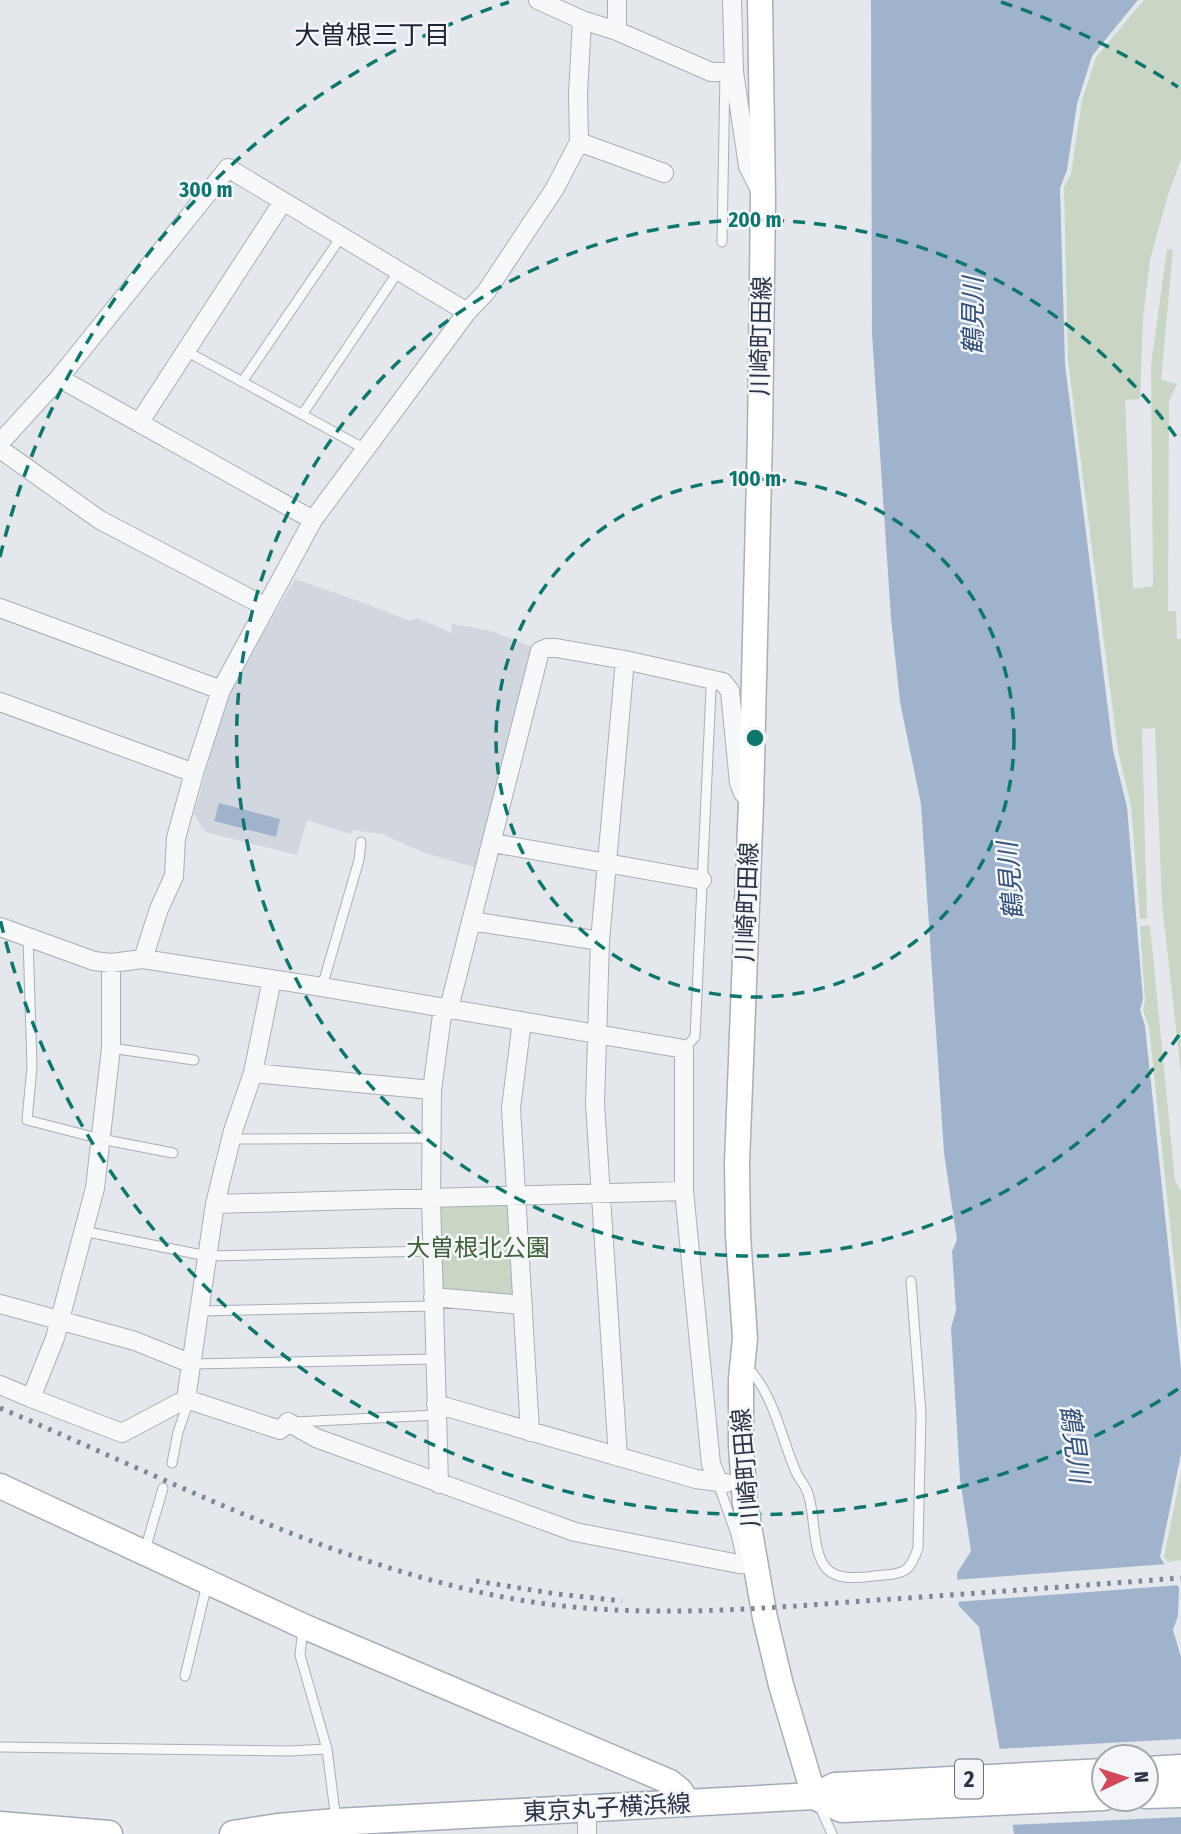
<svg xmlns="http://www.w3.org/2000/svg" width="1181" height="1834" viewBox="0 0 1181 1834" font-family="'Fira Sans Condensed','Noto Sans JP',sans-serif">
<rect width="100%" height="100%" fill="#e4e7ec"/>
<path fill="#d2d6de" d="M295,579L361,602L410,621L417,618L452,633L451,624L471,627L494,632L534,648L477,868L425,853L382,834L353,830L350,834L307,820L297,855L206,832L200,824L194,814L227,695Z"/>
<path fill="#c9d6c5" d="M1144,0H1181V159L1167,198L1150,260L1143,319L1140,399L1125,400L1133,589L1153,586L1151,365L1167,249L1173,250L1161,380L1177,384L1169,401L1168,611H1176L1177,639H1181V1073L1162,904L1155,728L1142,729L1147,918L1140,919L1131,806L1118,751L1068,361L1064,187L1071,174L1082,100L1096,57Z
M1150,925L1175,1181L1181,1191V1328L1149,1027L1143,1010L1145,1001L1140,926Z
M512,1202L514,1297L443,1289L440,1208L443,1203Z
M1181,1473V1560L1168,1562L1164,1557Z"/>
<path fill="#9fb4cc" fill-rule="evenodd" d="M871,0H1138L1092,56L1077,104L1067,170L1060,188L1065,364L1113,750L1127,807L1143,999L1140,1010L1145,1026L1181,1368V1454L1160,1557L1179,1588L1178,1616L1173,1630L1181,1657V1834H1014L979,1627L959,1606L957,1573L971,1551L960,1479L951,1328L956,1310L952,1251L957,1240L944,1153L921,804L900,702L891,618L872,334ZM1104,1757H1146V1799H1104Z
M219,803L280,819L276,837L214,821Z"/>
<path fill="#e4e7ec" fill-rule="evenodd" d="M1168,1564L1181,1585L955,1602L954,1580Z
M1181,1739V1817L1009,1825L997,1749ZM1104,1757H1146V1799H1104Z"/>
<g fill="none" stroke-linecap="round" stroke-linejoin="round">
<defs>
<path id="lane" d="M722,242L725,72
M186,351L365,449
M242,382L341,237
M302,415L398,272
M28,937L32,1067L27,1120L101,1139L173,1153
M322,987L359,860L361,842
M111,1048L194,1060
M684,1049L695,1037L711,689L714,679
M231,1139L432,1138
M83,1231L207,1256L432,1251
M200,1311L433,1306
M192,1364L434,1359
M746,1366C774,1393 781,1438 796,1472C799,1479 805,1485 807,1491C816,1512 811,1553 827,1569C841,1583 867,1576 884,1575C906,1574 911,1569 918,1548L921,1414L911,1281
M295,1422L437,1415
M172,1463L178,1432L186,1409V1399
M718,1483L736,1534L743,1565
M145,1550L163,1488
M303,1628L300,1655L327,1749L336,1820
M185,1676L207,1584
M0,1747L289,1751L327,1749
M820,1807L832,1834"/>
<path id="street" d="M538,0L582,20L617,31L711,72H734L748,166L760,190
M732,0L734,72
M617,31V0
M579,142L664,173
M59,378L313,520
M139,423L282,203
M0,443L59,378L228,168L467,312
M0,449L100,520L266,607
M0,608L221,690
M0,702L194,773
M493,843L702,880
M471,921L600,941
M0,927L94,961L111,963L143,959L322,987L684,1049V1191L711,1464L718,1481
M143,959L159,909L174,876L176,838L194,773L221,690L313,520L467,312L486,292L531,224L554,190L579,142L578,94L582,20
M522,1021L511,1108L530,1432
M253,1073L432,1090
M215,1204L684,1191
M433,1297L523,1305
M0,1304L135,1341L192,1364
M0,1385L31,1398L55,1338L95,1188L111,1048V963
M31,1398L122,1433L186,1399L280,1430L288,1422L316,1438L575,1532L739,1564L756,1565
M186,1399L215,1204L233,1131L253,1073L272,979
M436,1404L696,1479L726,1483
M618,1457L595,1104L600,941L625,660
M439,1484L431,1198L432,1090L442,1015L449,1008L540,651L547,648H556L625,660L723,682L730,691L739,783L743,793L751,802
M587,1809V1834"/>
<path id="secondary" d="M760,0L763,198L760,435L751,802L737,1163L738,1235L745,1338L741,1379V1446L745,1503L765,1618L781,1685L814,1796
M0,1486L303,1626L670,1782L680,1790L689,1804"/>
<path id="primary" d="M1146,1770L1181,1768
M1146,1795L1181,1794
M814,1796L842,1809L1104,1797
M0,1825L109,1834
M233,1834L278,1827L336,1822L814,1796L835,1786L1104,1772"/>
</defs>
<use href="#lane" stroke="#a9aeb7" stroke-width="11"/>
<use href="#street" stroke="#a9aeb7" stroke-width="20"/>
<use href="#secondary" stroke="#a9aeb7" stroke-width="27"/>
<use href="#primary" stroke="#a3abb8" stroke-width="29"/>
<use href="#lane" stroke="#f7f8fa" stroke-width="9"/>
<use href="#street" stroke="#f7f8fa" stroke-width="18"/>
<use href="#secondary" stroke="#fff" stroke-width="24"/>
<use href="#primary" stroke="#fff" stroke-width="26"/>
<path stroke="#7d8696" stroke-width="5" stroke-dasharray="3.5 7" stroke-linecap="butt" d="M0,1408C166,1478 325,1562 503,1597C622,1620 744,1610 863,1601C969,1594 1075,1586 1181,1578
M476,1581L557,1594L622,1601"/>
</g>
<g fill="none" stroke="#0f766e" stroke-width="3.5" stroke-dasharray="12 9">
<circle cx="755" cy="738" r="259"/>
<path d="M1179 1035A518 518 0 1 1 1179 441"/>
<path d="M1178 1389A776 776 0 0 1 0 919M0 557A776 776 0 0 1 509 2M1001 2A776 776 0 0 1 1178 87"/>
</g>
<g text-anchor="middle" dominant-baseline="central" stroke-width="5" stroke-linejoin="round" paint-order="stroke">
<rect fill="#f4f6f9" stroke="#676e7b" stroke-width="2" x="955" y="1759.5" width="28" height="39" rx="5"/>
<g font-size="23" font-weight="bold" fill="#2b3445">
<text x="969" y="1779">2</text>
</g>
<g font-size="24" fill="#2b3445" stroke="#f4f6f9">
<text transform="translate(761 336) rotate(-89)">川崎町田線</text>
<text transform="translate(747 902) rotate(-88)">川崎町田線</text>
<text transform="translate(746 1468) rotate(-95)">川崎町田線</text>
<text transform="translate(607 1808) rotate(-3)">東京丸子横浜線</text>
</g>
<g font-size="24" fill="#3f6138" stroke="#f4f6f9">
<text x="478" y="1248">大曽根北公園</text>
</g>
<g font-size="26" fill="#1d2536" stroke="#f4f6f9">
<text x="372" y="35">大曽根三丁目</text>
</g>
<g font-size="26" font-style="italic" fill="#34527a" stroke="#f4f6f9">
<text transform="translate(973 316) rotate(-90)">鶴見川</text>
<text transform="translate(1011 881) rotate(-95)">鶴見川</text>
<text transform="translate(1074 1444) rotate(82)">鶴見川</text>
</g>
</g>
<circle cx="755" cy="738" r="10" fill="#0f766e" stroke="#f4f6f9" stroke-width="3.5"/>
<g font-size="21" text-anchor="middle" font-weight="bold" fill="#0f766e" stroke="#f4f6f9" stroke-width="5" stroke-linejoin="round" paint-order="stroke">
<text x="206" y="197">300 m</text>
<text x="755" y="227">200 m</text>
<text x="755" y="486">100 m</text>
</g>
<g transform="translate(1125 1778) rotate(86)"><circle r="33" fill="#f4f6f9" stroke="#a4a8b1" stroke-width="2"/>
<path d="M0-5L12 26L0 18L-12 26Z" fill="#d1495b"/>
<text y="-10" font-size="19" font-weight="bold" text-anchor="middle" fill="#2b3445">N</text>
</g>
</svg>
